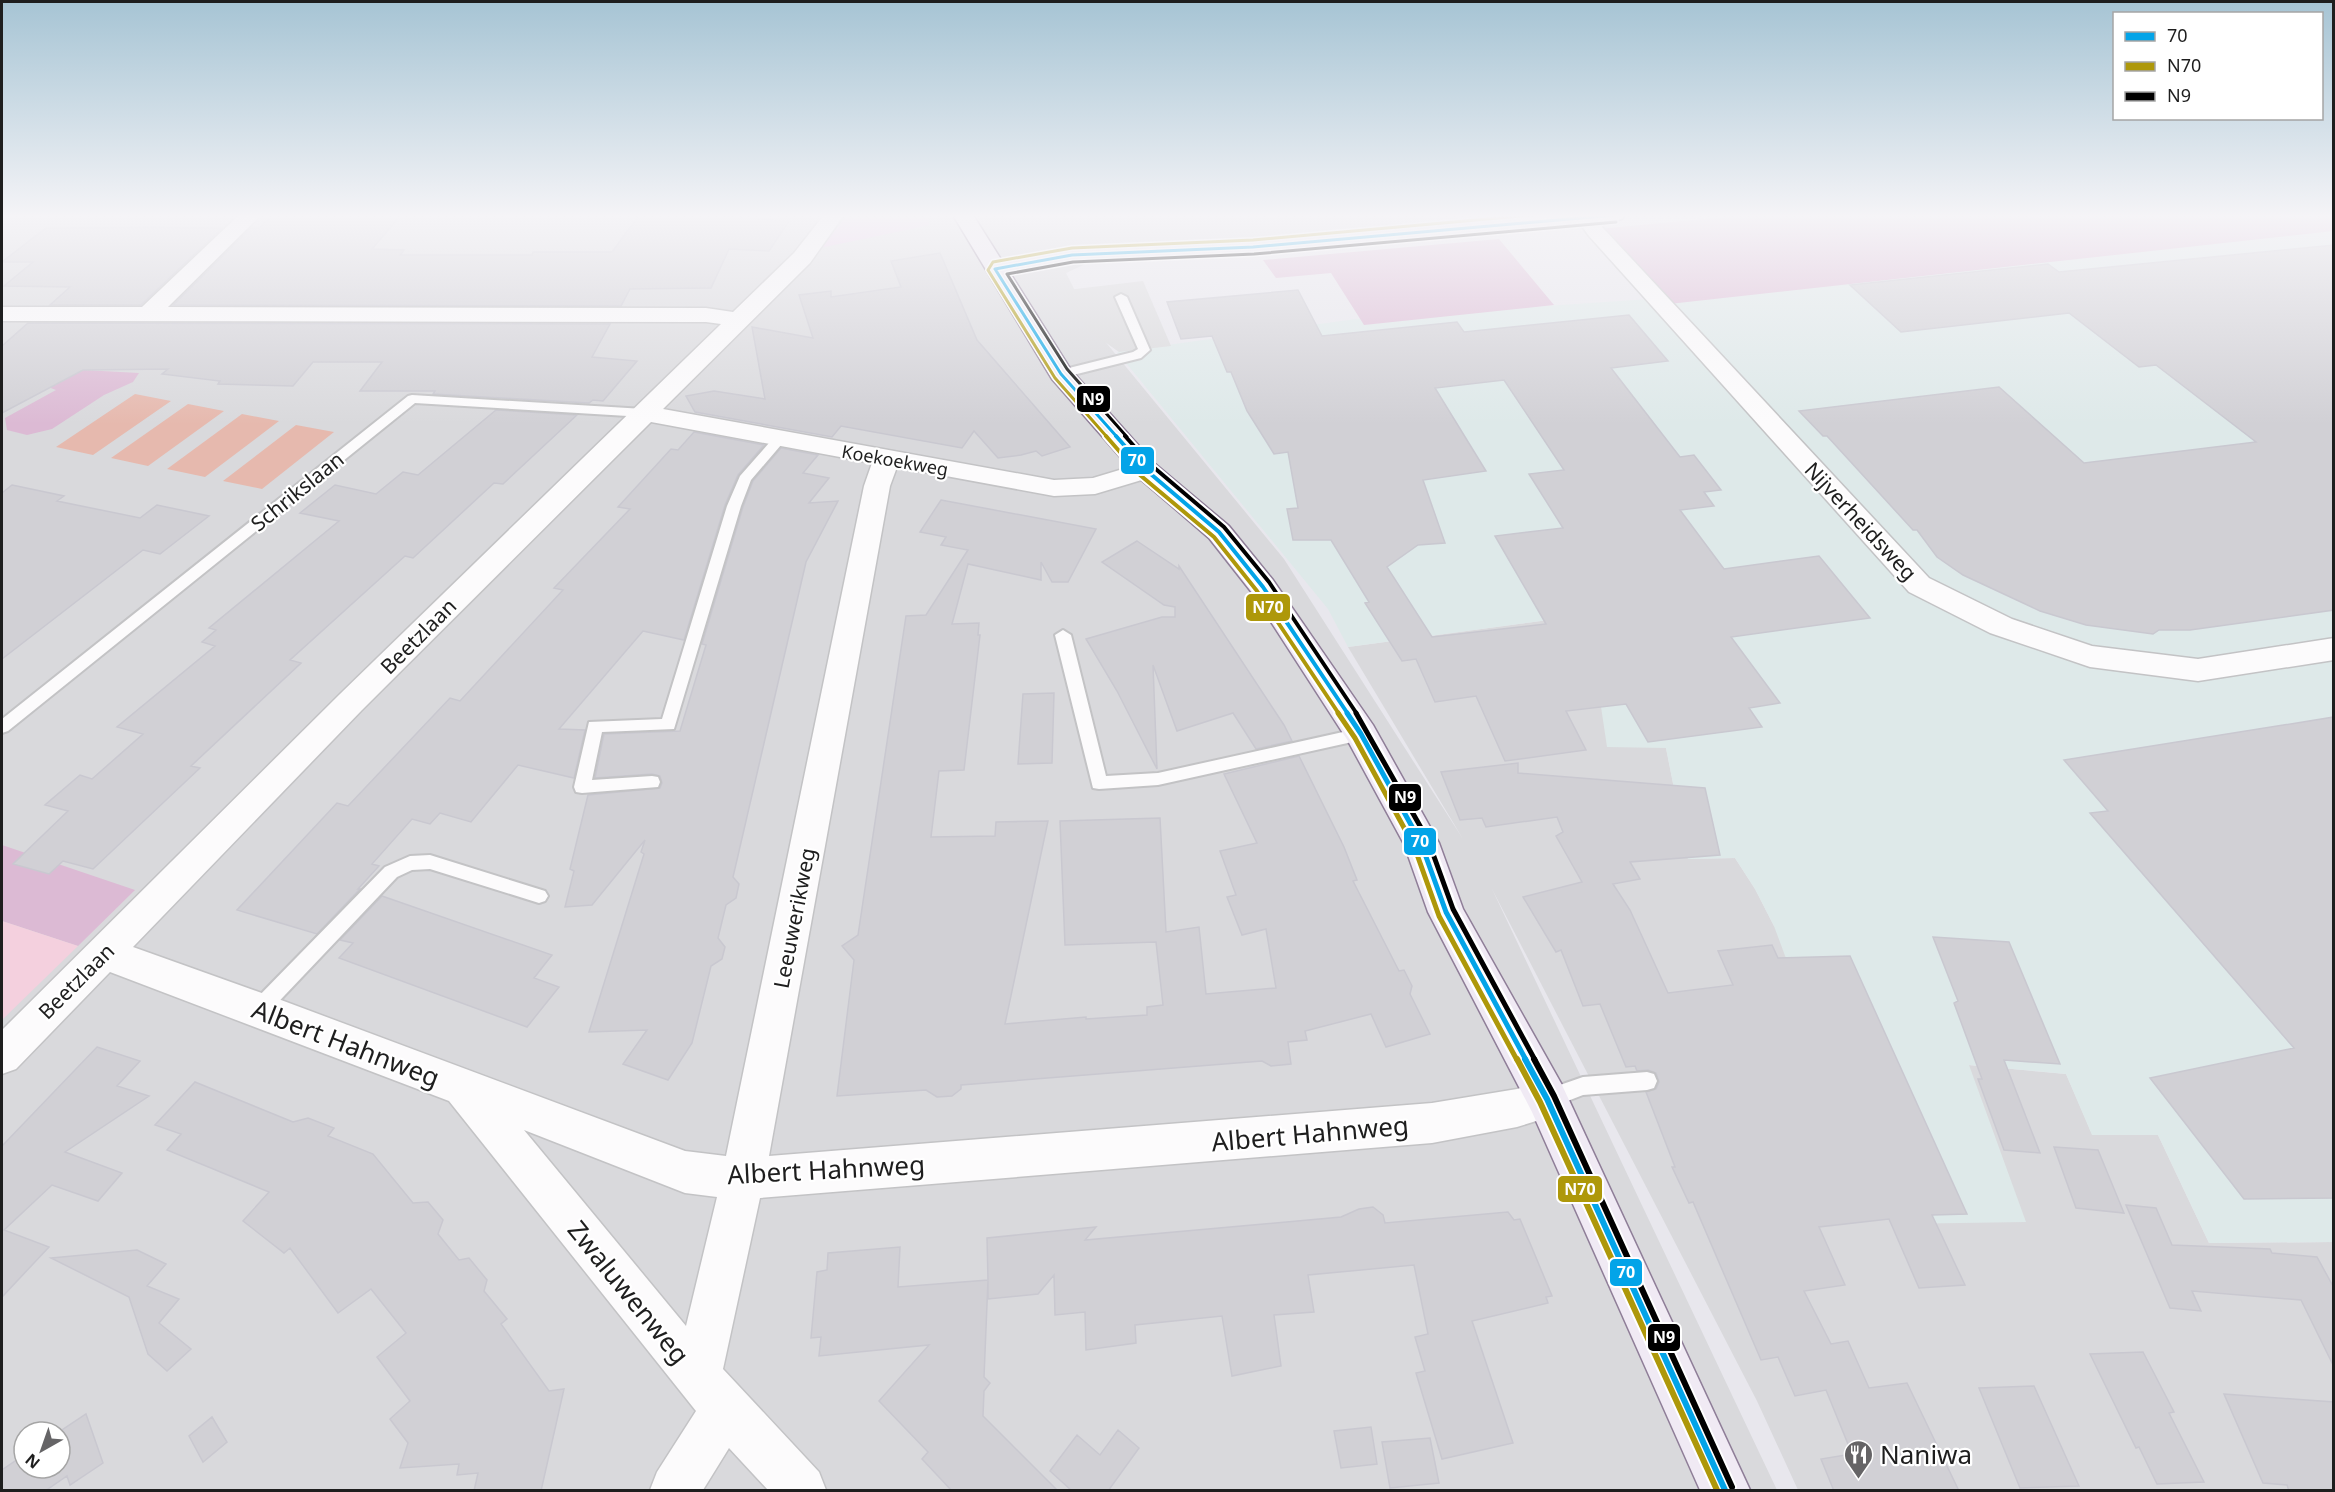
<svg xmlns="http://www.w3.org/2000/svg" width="2335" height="1492" viewBox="0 0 2335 1492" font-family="'Noto Sans',sans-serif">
<rect width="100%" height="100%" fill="#e8e7ed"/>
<path fill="#d9d9dc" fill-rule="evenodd" d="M2,215H1555L1116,250L1066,273L1094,328L1284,559L1463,839L1348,647L1571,617L1666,748L1688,859L1735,858L1755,889L1774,926L1968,1065L2066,1074L2092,1134L2158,1135L2209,1243L2333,1242V1490H1798L1757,1401L1492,889L1777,1490H2ZM24,1432H60V1468H24Z"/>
<path fill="#dee9e9" d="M2333,225V1242L2209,1243L2158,1135H2092L2066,1074L1969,1065L2026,1222L1894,1224L1808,1018L1774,926L1755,889L1735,858L1688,859L1666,748L1607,747L1593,653L1571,617L1348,647L1328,609L1117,352L1356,319L1679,297Z"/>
<path fill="#ebc3e9" d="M848,215H925L930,225L820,248Z"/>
<path fill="#dcbad4" d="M1747,215H2334L2333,231L1669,304L1598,229Z
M1499,239L1554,305L1364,325L1331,273L1276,278L1263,260Z
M84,370L139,373L133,382L104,395L52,429L27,435L7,430L5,418L56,390L22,377L2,388V377L23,372Z
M2,845L135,890L78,946L2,921Z"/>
<path fill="#f4d0de" d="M2,921L78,946L2,1020Z"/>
<path fill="#e6b9ae" d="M135,394L171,401L93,455L56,447Z
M188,404L224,411L148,466L111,458Z
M242,414L279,421L205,477L167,469Z
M296,425L334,432L262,489L223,481Z"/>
<path fill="#d9d9db" d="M1143,281L1171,346L1119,352L1088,330L1059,291Z"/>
<path fill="#d1d0d5" stroke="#c9c8d0" stroke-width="1.5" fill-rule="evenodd" d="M272,215H401L372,249L404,250L400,255H532L533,252H612L639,215H709L789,221L769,251L729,249L711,288L630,289L621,306L173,305L251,228H259Z
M153,227L222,228L141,305H50L70,287L4,286L33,262H2L46,228Z
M2334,245V610L2190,630H2159L2153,634L2086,625L2040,611L1963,575L1937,557L1917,530H1913L1827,436H1823L1799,411L1999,387L2084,463L2256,442L2156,365L2139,367L2069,313L1901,332L1850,285L2048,264L2059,272Z
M940,253L977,340L1070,447L1042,456L1036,451L1021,455L998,458L974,431L962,448L841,426L832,437L695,412L686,396L714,391L765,399L752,327L813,338L799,295L831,291V297L901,287L891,261Z
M1298,290L1322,336L1457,322L1464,332L1629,315L1668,361L1611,368L1680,457L1694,455L1721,490L1704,492L1714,506L1680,510L1724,569L1819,556L1870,618L1731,637L1780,703L1749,708L1762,727L1648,742L1626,704L1566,711L1586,750L1505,761L1476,696L1435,702L1416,659L1402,661L1365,603L1369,602L1331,540H1293L1287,509L1298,508L1288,452L1274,454L1266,441L1247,411L1231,372H1227L1212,336L1181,339L1167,302ZM1504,380L1564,470L1529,474L1563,528L1495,536L1546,624L1432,637L1387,567L1418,545L1445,543L1423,480L1486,471L1435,388Z
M28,323L610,324L592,357L637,361L603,401L593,400L589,403L433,394L435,391H360L382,362H313L293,386L218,384L220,381L162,374L168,369L83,370L2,413V346Z
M496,410L577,415L503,484L494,483L413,558L405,556L290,660L301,663L191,766L200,768L93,869L63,861L49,874L13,864L68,811L45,805L80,775L92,779L143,734L117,727L215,646L202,642L216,630L209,628L339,521L300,513L335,485L376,494L403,472L418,475Z
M694,432L764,445L738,475L725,505L684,640L643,631L559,729L585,730L574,778L518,765L471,822L440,813L430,824L412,819L372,864L379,866L358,889H360L317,934L237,910L337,803L348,806L450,698L460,701L563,590L554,588L630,509L618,507L671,449L678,450Z
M781,448L818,455L803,473L829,478L809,503L838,501L806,562L733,877L739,884L736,898L726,905L718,938L725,947L722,959L711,966L692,1043L668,1080L623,1064L647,1030L589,1032L644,854L641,852L645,840L592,905L565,907L574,871L570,869L588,795L660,788L662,783L660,776L652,774L595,778L604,734L680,731L706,645L702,644L743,507L753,481Z
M12,485L64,496L57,501L140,518L157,505L209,516L160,554L143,550L2,659V493Z
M941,500L1096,529L1068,582H1052L1041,562V580L968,564L952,624L979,623L978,635H980L964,770L939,771L931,837L995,836L996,822L1048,821L1005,1024L1086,1017V1019L1147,1015V1007L1163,1005L1156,942L1065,945L1060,821L1160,818L1166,932L1199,927L1206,994L1276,988L1266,929L1242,935L1227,897L1236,895L1220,851L1257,843L1224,774L1299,756L1344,847L1357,880L1353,881L1399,971L1404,970L1412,986L1410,994L1430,1034L1386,1047L1371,1014L1305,1031L1307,1040L1288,1042L1291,1064L1271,1066L1262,1061L961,1085V1089L952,1096L937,1097L926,1090L837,1096L854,960L842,946L858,935L906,616L926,615L968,550L941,545L946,537L920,532Z
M1137,541L1179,569V566L1284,725L1292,741L1256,749L1233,713L1177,731L1153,665L1157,769L1117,691L1086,639L1162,617H1175V607L1164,605L1102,562Z
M1054,693L1052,763L1018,764L1023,694Z
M2334,717V1198L2244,1199L2150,1078L2294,1048L2090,813L2108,811L2064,760Z
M1518,763V773L1705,788L1720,855L1630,862L1640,879L1613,884L1630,910L1668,993L1733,985L1718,951L1772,945L1778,958L1850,956L1967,1214L1932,1215L1965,1285L1919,1288L1889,1219L1819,1227L1845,1285L1804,1291L1831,1344L1848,1341L1869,1388L1907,1383L1959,1491H1834L1821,1459L1852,1454L1826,1390L1795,1396L1778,1357L1761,1360L1693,1202L1689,1203L1672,1167H1675L1646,1092L1656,1089L1659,1082L1656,1073L1648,1070L1637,1071L1635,1066L1626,1067L1600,1004L1583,1006L1561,950L1556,952L1523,897L1582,882L1556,836L1563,832L1557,817L1486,827L1482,818L1460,820L1441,772Z
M382,896L552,955L534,978L559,987L527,1027L339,958L353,943L340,940Z
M1933,937L2009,942L2060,1064L2004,1060L2040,1153L2004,1150L1978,1079H1982L1954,1003L1958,1001Z
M97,1047L140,1061L117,1086L149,1096L65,1152L122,1173L98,1201L52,1185L4,1230L49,1247L2,1297V1146Z
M195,1082L293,1122L308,1118L334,1128L328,1136L373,1154L413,1203L428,1202L443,1220L438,1234L459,1260L469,1258L487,1280L484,1291L507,1319L501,1324L549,1391L564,1389L541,1491H474L478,1473L457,1475L459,1464L400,1468L408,1443L390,1419L410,1401L377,1357L406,1333L371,1289L338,1313L290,1248L284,1253L243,1221L269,1192L167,1150L181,1134L155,1125Z
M2054,1147L2098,1150L2124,1213L2076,1208Z
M2126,1205L2156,1208L2172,1245L2270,1249L2272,1253L2317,1257L2334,1288V1367L2301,1300L2192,1291L2201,1311L2170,1308Z
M1373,1207L1383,1215L1385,1223L1508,1212L1514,1220L1520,1219L1552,1296L1546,1297L1548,1303L1472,1321L1513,1443L1442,1459L1416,1373L1425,1371L1415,1337L1428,1334L1414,1265L1308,1275L1314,1312L1274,1315L1281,1366L1232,1376L1222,1316L1135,1325L1136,1343L1086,1350L1085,1312L1055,1315L1054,1275L1038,1294L988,1299V1280L984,1377L990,1383L984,1391L983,1416L1058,1491H952L922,1459L928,1452L879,1401L929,1345L819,1356L821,1337L811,1338L817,1272L827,1270L828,1253L900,1247L898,1287L988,1280L987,1238L1096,1227L1085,1240L1341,1217L1359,1209Z
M137,1250L166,1264L147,1286L179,1299L159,1323L191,1349L167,1371L148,1354L129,1297L51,1258Z
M2143,1352L2174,1412L2169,1413L2204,1482L2157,1484L2139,1447L2136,1448L2090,1354Z
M2034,1386L2079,1486L2020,1488L1979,1388Z
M2224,1394L2334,1402V1491H2289L2287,1485L2263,1483Z
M86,1414L103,1463L70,1485L67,1476L45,1491H2V1470L24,1455V1468H60L59,1432Z
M212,1417L227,1442L203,1462L189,1436Z
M1371,1427L1377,1464L1341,1468L1334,1431Z
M1118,1430L1139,1448L1108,1491H1072L1050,1471L1077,1435L1100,1455Z
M1430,1438L1439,1483L1390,1488L1382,1442Z"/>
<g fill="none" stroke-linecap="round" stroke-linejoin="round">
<defs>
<path id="lane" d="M1121,294L1127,297L1150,350L1141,358L1061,378L1057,377V371L1133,352L1138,349L1115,297Z
M412,395L644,409L650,413L644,417L415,403L8,731L2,733V719L408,396Z
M781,434L787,438L751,480L741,506L674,729L602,732L592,780L652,776L658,777L660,782L658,787L582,793L576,792L574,787L589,722L662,719L727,506L740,476L776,435Z
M1063,630L1071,635L1106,776L1158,773L1361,728L1367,730L1369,734L1367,738L1361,740L1158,785L1099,789L1093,788L1055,635Z
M430,855L545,891L548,896L545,901L539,903L430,869L412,870L397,877L266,1015L259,1018L252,1015L249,1009L252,1003L385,867L410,856Z
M1647,1072L1654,1074L1657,1081L1654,1088L1647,1090L1583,1095L1547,1109L1540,1106L1537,1099L1540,1092L1583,1077Z"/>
<path id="street" d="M239,215H261L168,307L706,308L733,312L794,253L824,215H844L810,263L663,409L1054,480L1093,478L1146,462L1155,464L1159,470L1155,476L1095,494L1054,496L897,467L890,486L769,1156L1432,1103L1517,1089L1547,1080L1562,1085L1568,1099L1562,1113L1517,1127L1432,1143L760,1198L723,1369L819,1472L826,1490H768L729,1448L703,1490H650L657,1472L696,1411L449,1101L110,972L16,1069L2,1074V1030L340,694L721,324L706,322L2,321V307H142ZM651,422L872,463L864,486L726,1156L685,1151L273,997L133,947L362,710ZM524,1130L685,1193L717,1197L686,1326Z
M1578,215H1594L1603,228L1929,578L2012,619L2092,646L2198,659L2334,638V660L2198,681L2090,667L1990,633L1909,592L1589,236L1576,218Z"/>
<path id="secondary" d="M953,215H973L1002,261L1072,249L1253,241L1546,215H1625L1622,219L1615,221L1253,253L1072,261L1010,273L1071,370L1155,464L1229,526L1273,580L1373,725L1439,843L1463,909L1562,1085L1750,1490H1700L1532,1112L1428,912L1404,844L1348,741L1253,594L1209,538L1137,476L1052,379Z"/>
</defs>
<use href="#lane" stroke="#c3c3c5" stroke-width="4"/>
<use href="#street" stroke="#c3c3c5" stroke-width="3"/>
<use href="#secondary" stroke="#8f7e98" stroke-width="3"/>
<use href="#lane" fill="#fcfbfc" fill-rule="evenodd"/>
<use href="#street" fill="#fcfbfc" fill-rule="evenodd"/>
<use href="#secondary" fill="#f0eaf4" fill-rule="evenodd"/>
<defs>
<path id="bus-1-far3" d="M995,269L1061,374L1117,437
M995,269L1072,255L1253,247L1615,215"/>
<path id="bus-1-far2" d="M1116,436L1146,470L1219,532L1263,587L1348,714"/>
<path id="bus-1-far1" d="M1347,713L1361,734L1421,843L1446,912L1526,1060"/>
<path id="bus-1" d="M1525,1059L1547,1099L1725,1490"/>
<path id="bus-2-far3" d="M1107,437L1055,378L988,270L993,262L1072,248L1253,240L1532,215"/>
<path id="bus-2-far2" d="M1106,436L1140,475L1214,537L1257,591L1339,714"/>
<path id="bus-2-far1" d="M1338,713L1355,738L1414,846L1439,916L1517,1060"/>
<path id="bus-2" d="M1517,1059L1540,1102L1717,1490"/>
<path id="bus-3-far3" d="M1127,437L1067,369L1007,274L1073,262L1254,254L1616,222"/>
<path id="bus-3-far2" d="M1125,436L1151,465L1224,527L1269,582L1357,714"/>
<path id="bus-3-far1" d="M1356,713L1428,840L1453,909L1535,1060"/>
<path id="bus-3" d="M1534,1059L1554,1096L1732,1487"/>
</defs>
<use href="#bus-1-far3" stroke="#fff" stroke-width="6"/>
<use href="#bus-1-far2" stroke="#fff" stroke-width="8"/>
<use href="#bus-1-far1" stroke="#fff" stroke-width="10"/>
<use href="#bus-1" stroke="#fff" stroke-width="10"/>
<use href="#bus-2-far3" stroke="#fff" stroke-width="6"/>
<use href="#bus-2-far2" stroke="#fff" stroke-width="8"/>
<use href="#bus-2-far1" stroke="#fff" stroke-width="10"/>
<use href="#bus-2" stroke="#fff" stroke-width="10"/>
<use href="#bus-3-far3" stroke="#fff" stroke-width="6"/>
<use href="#bus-3-far2" stroke="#fff" stroke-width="8"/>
<use href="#bus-3-far1" stroke="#fff" stroke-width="10"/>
<use href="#bus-3" stroke="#fff" stroke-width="10"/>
<use href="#bus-1-far3" stroke="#03a4e8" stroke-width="3"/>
<use href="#bus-1-far2" stroke="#03a4e8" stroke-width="4"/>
<use href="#bus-1-far1" stroke="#03a4e8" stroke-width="5"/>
<use href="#bus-1" stroke="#03a4e8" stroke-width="6"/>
<use href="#bus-2-far3" stroke="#ae980a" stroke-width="3"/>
<use href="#bus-2-far2" stroke="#ae980a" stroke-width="4"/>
<use href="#bus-2-far1" stroke="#ae980a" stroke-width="5"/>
<use href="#bus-2" stroke="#ae980a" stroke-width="6"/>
<use href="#bus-3-far3" stroke="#000" stroke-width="3"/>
<use href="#bus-3-far2" stroke="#000" stroke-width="4"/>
<use href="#bus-3-far1" stroke="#000" stroke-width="5"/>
<use href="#bus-3" stroke="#000" stroke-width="6"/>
</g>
<linearGradient id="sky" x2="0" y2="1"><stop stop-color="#a6c4d4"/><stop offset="0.51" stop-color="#f5f4f7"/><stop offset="1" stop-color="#f5f4f7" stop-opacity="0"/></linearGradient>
<rect width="2335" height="424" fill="url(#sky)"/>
<defs>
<symbol id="restaurant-pin" viewBox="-11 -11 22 30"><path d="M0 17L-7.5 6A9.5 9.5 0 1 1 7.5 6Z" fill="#656466" stroke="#fff"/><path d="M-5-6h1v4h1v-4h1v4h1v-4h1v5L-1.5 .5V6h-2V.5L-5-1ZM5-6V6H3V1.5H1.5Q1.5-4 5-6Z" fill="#fff"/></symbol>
</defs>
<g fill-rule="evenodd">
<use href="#restaurant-pin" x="1842" y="1438" width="33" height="45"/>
</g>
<g text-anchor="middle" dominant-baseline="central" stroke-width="4.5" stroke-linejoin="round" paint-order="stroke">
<g font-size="18" fill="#1e1e1e" stroke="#fff">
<text transform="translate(895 460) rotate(10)">Koekoekweg</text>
</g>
<g font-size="21" fill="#1e1e1e" stroke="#fff">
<text transform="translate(297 491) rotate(-39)">Schrikslaan</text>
<text transform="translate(1861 521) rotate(47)">Nijverheidsweg</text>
<text transform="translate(418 636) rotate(-45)">Beetzlaan</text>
<text transform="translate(794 918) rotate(-79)">Leeuwerikweg</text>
<text transform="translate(76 981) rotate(-45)">Beetzlaan</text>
</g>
<g font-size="26" fill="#1e1e1e" stroke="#fff">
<text transform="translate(346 1043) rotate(21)">Albert Hahnweg</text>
<text transform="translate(1310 1133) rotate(-5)">Albert Hahnweg</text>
<text transform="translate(826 1169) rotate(-3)">Albert Hahnweg</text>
<text transform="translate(629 1292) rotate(51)">Zwaluwenweg</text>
</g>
<g font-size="26" fill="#1e1e1e" stroke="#fff" text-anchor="start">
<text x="1880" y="1454">Naniwa</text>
</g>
</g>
<g stroke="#fff" stroke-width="2">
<rect x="1076" y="385" width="35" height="28" rx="6" fill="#000"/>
<rect x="1120" y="446" width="35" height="29" rx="6" fill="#03a4e8"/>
<rect x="1245" y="593" width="46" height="29" rx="6" fill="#ae980a"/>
<rect x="1388" y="783" width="34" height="29" rx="6" fill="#000"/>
<rect x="1403" y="827" width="34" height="29" rx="6" fill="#03a4e8"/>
<rect x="1557" y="1175" width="46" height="28" rx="6" fill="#ae980a"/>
<rect x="1609" y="1258" width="34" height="29" rx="6" fill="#03a4e8"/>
<rect x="1647" y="1323" width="34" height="29" rx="6" fill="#000"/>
</g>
<g font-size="16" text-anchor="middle" font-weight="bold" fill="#fff">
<text x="1093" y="405">N9</text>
<text x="1137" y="466">70</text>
<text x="1268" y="613">N70</text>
<text x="1405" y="803">N9</text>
<text x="1420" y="847">70</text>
<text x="1580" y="1195">N70</text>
<text x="1626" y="1278">70</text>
<text x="1664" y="1343">N9</text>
</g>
<rect width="2335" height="1492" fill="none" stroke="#1e1e1e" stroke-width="6"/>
<rect x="2113" y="12" width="210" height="108" fill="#ffffff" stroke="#a5a5a5" stroke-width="1.5"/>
<rect x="2125" y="32" width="30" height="9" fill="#03a4e8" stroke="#a5a5a5" stroke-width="1.5"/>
<text x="2167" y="42" font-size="18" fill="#1e1e1e">70</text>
<rect x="2125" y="62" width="30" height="9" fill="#ae980a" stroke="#a5a5a5" stroke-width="1.5"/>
<text x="2167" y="72" font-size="18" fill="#1e1e1e">N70</text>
<rect x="2125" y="92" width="30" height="9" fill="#000000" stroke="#a5a5a5" stroke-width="1.5"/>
<text x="2167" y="102" font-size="18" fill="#1e1e1e">N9</text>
<g transform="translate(42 1450) rotate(220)"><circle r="28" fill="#ffffff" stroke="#a5a5a5" stroke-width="1.5"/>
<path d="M0-4.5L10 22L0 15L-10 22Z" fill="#656466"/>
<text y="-9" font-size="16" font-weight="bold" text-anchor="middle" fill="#1e1e1e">N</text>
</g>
</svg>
